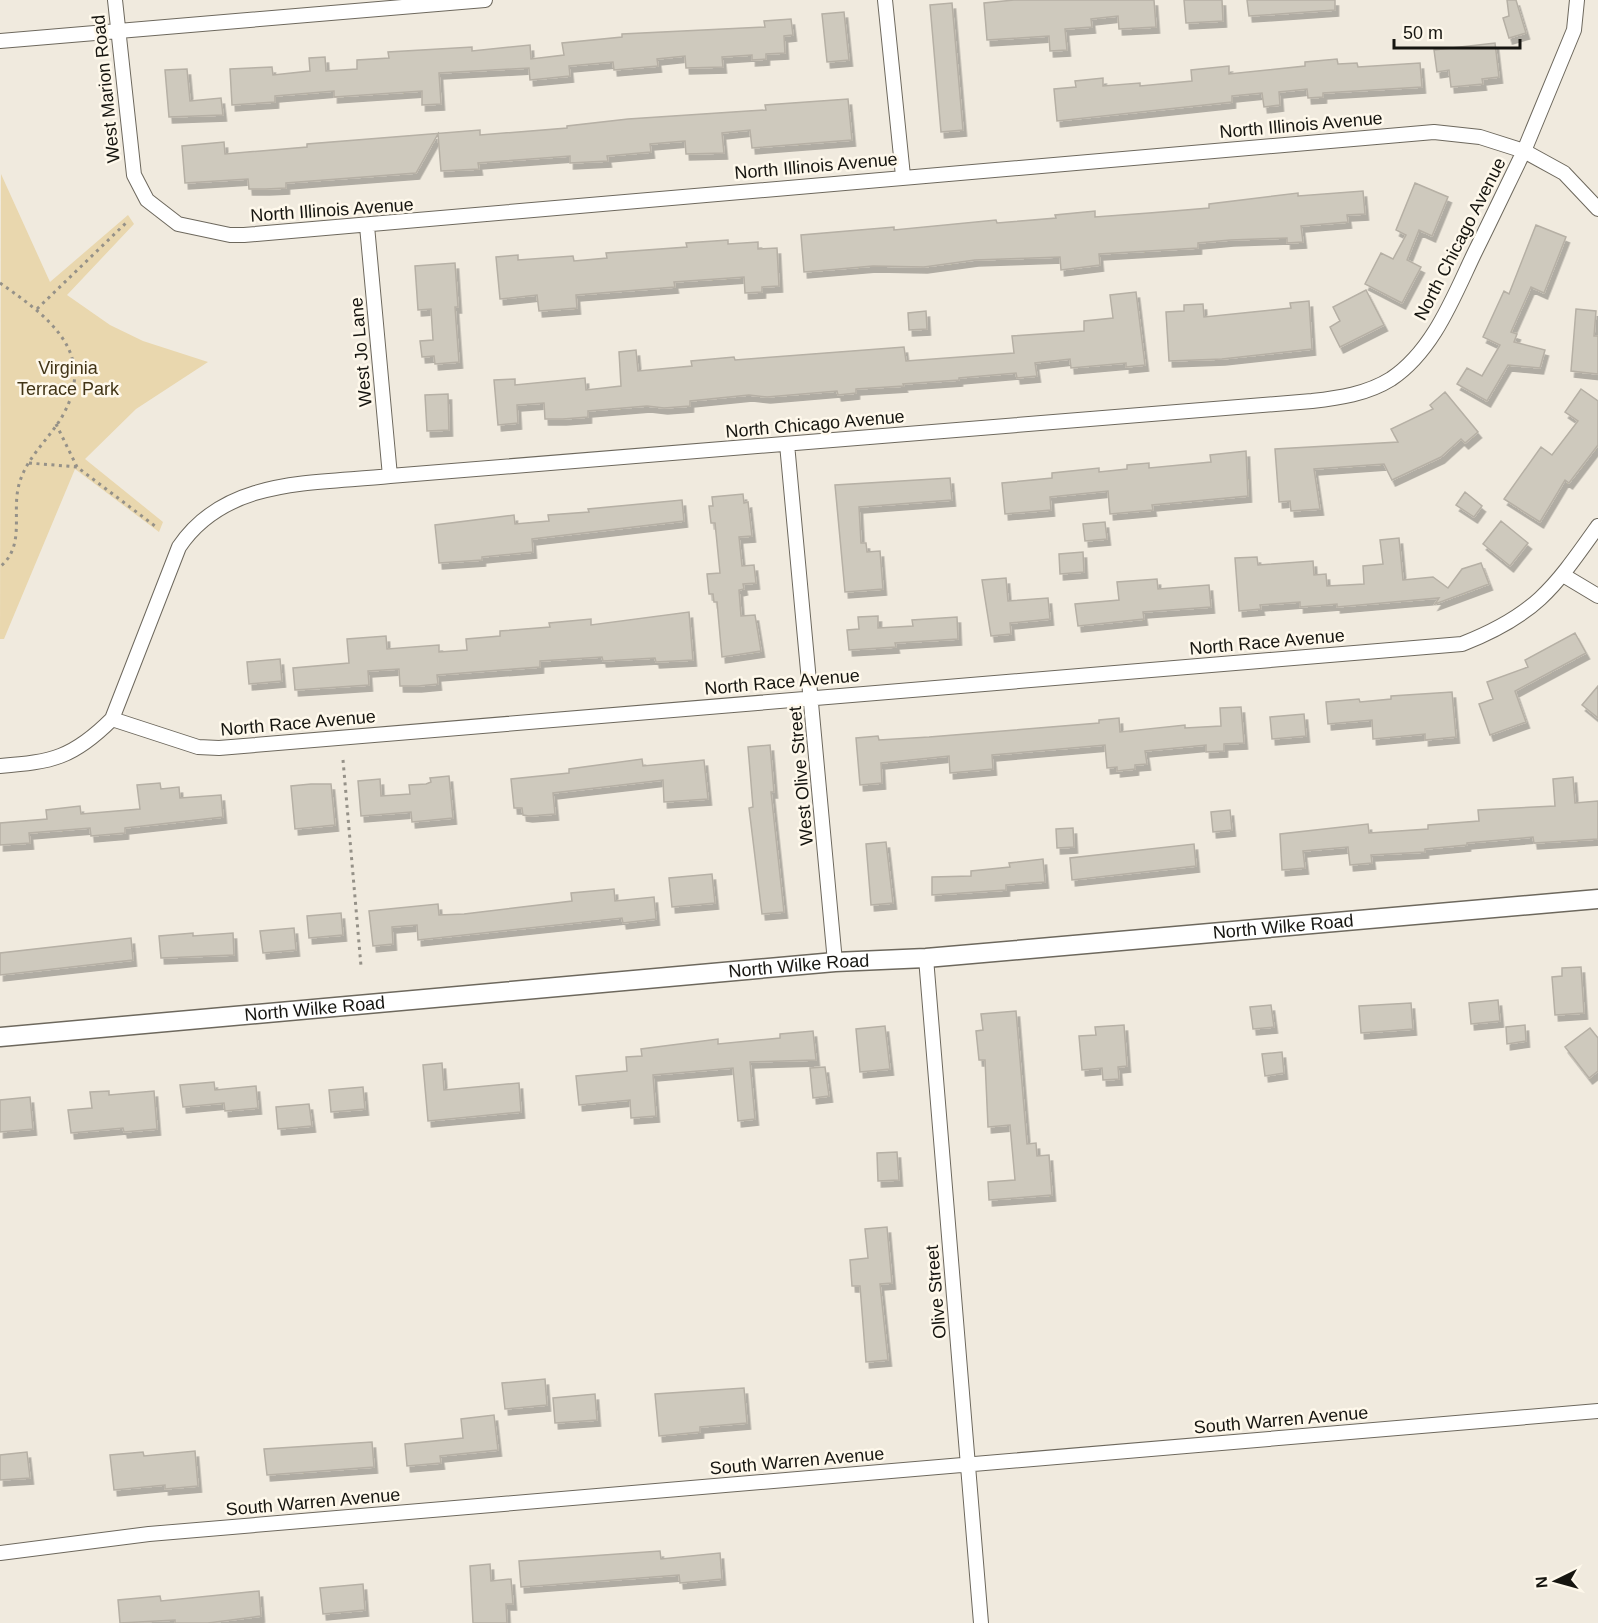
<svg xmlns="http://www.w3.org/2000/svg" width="1598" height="1623" viewBox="0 0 1598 1623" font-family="Arial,sans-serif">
<defs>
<filter id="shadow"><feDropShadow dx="3.5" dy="6" stdDeviation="0" flood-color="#0004"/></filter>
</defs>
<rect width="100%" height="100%" fill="#f0eade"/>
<path fill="#e9d7ae" d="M1,174L50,282L128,215L134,224L67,295L110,325L143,341L208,362L136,409L85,459L163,522L159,532L75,469L4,639H0Z"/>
<path fill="#cec9bd" stroke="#b6b0a5" stroke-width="1.5" filter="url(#shadow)" d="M1014,0H1154L1156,27L1119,29L1118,16L1091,19L1092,27L1065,29L1067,50L1050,51L1049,36L987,40L984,3Z
M1184,0H1222L1223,21L1186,23Z
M1247,0H1335V10L1249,16Z
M1507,0H1516L1526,33L1509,38L1503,18L1509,16Z
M952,3L963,130L941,132L930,5Z
M844,12L849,60L827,62L822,14Z
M791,19L793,35L784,36L785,53L766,54V59L752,60V55L722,57L723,67L686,68L685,56L657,59L658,66L614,70L613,62L569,66L570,76L530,80L529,68L439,73L441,104L422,105V91L334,97V91L275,96V102L232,105L230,69L272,67L273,75L310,71L309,58L325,57L326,71L357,69V60L389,58L388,52L472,47V51L530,45L531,59L564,55L562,43L622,37V34L765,27L764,21Z
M1495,43L1499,77L1482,79L1483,84L1451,87L1449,70L1437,72L1434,50Z
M1337,59L1338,64L1357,63L1358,67L1420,63L1422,87L1323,93V97L1308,98L1307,89L1279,92L1280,105L1264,107L1262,93L1232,96V102L1057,121L1054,89L1076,87L1075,81L1103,78V86L1140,83V86L1192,81L1191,70L1229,66V74L1305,66V62Z
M187,69L190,101L221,98L223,115L169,117L165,70Z
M848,99L852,140L752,148L750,130L722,133L724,153L686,154L685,141L650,144L651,152L607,156L608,161L570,163V156L478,163L479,169L441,171L438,134L416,173L286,183V188L266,189H249L248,179L185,183L182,146L224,142L225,154L307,147V144L480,130V135L567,128V126L628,119L748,111L766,110L765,105Z
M1415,183L1448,197L1432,236L1419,230L1407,260L1421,267L1402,303L1365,284L1381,253L1393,259L1406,235L1396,230Z
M1363,191L1365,214L1347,215L1348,222L1301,226L1303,242L1287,243V238L1230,240L1198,243V248L1099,254L1100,265L1061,270L1060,257L975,260L924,267L873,266L804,272L801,235L894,227V230L996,220L997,223L1056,218L1055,215L1095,211V217L1149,213L1209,208V204L1298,193V196Z
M1536,225L1566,237L1544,293L1531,287L1511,332L1517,334L1514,342L1545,350L1540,368L1508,365L1487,401L1457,384L1467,368L1482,376L1500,345L1483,337L1504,291L1509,294Z
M728,240V244L758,242V249L777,248L779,286L762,287V292L745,293L744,277L674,282L675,287L576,295L577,308L539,311L537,295L500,299L496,257L518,255V260L573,256L574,261L607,258L606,253L687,247L686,243Z
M455,263L458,307H455L459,362L435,364L434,356L422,357L420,341L433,340L431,309L418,310L415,266Z
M1366,290L1384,325L1340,347L1330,327L1340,321L1333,307Z
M1136,292L1145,365L1126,367V363L1071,368L1070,359L1035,363L1037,376L1017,378L1016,373L959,378V380L903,384L904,386L856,389V393L838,395L837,391L767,397L749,395L690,401V406L664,408L647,406L588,411V417L563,419H545L544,403L517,405L518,423L498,425L494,380L515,379V385L585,378L586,390L621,386L619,352L636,350L638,371L692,366L691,361L734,357L735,360L904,347L906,361L1014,353L1012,336L1084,331V321L1113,318L1110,295Z
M1309,301L1312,349L1222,359L1169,361L1166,312L1184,311V305L1203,304L1204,317L1291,308L1290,303Z
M1576,309L1596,311L1594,336H1598V374L1571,371Z
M926,311L927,329L909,330L908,313Z
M1581,389L1598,401V445L1569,483L1565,480L1540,522L1504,499L1541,447L1552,455L1578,421L1565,412Z
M1445,392L1478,432L1465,443L1461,439L1441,457L1392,480L1384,464L1314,469L1320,509L1291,511L1290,501L1279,502L1275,449L1398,442L1391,429L1433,409L1430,405Z
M448,394L449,430L427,431L425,395Z
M1246,451L1248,496L1152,505L1153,510L1110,514L1108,491L1050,497L1051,510L1005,514L1002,483L1052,478V473L1099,468V472L1127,469V465L1149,463V468L1211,462L1210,455Z
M950,478L952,500L859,507L861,543H866L867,552L880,551L883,589L845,592L835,485Z
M1465,492L1482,506L1474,517L1456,505Z
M743,494L744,503L748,502L752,536L739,537L742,566L754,565L756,583L743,584L744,589L739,590L741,616L755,615L761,651L722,657L717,602H714L713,594H709L707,574L720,573L715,523H711L709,506H713L712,497Z
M682,500L684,521L532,539L533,552L482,557V560L439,563L435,525L514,515L515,524L549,521L548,515L589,512L588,509Z
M1501,521L1528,543L1510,566L1483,544Z
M1105,522L1107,539L1085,541L1083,524Z
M1399,538L1403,580L1433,577L1448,588L1462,569L1481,563L1489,584L1435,604L1439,598L1337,607V604L1300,607V602L1260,605L1261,609L1239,611L1235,558L1257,557L1258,565L1313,561L1314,575L1326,574L1327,586L1364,584L1363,566L1383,564L1380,540Z
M1083,552L1084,572L1060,574L1059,554Z
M1006,578L1008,601L1048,598L1050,619L1010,623L1011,634L991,636L982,580Z
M1157,579L1158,589L1209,585L1211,607L1143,612L1144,619L1078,626L1075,604L1119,600L1117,582Z
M689,612L693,660L656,662L655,658L603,661L602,657L540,661V667L437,675L438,684L418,686H400L399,669L368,671L369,685L295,690L293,668L349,663L347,639L386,636L387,649L439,645V652L467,650L466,639L500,636V631L550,627L549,623L591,619V625Z
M878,616V628L913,626L912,620L957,617L958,639L895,643L896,647L849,650L847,630L859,629L858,617Z
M1575,633L1586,653L1515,691L1526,722L1490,735L1479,704L1493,699L1487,682L1528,667L1525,660Z
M280,659L282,681L249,684L247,662Z
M1598,686V718L1582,705Z
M1452,692L1456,737L1425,740V734L1373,739L1372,720L1328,724L1326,702L1359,699L1360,702L1391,699V696Z
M1241,707L1244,743L1224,744V751L1206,752V745L1145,751L1147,764L1135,765V769L1117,771V767L1107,768L1105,745L992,755L993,769L950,773L949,756L881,763L882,783L860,785L856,738L878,736L879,740L929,737L1099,723V720L1119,718L1120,732L1185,725V728L1221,726L1220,708Z
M1304,714L1306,736L1272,739L1270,717Z
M770,745L774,792H771L784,912L762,914L749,808L753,807L748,747Z
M642,759L643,766L704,760L708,799L664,802L663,780L553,793L555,814L529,816L523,815L522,808H514L511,779L569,773V769Z
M449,776L453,818L412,822L411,812L361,816L358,781L380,779L381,796L410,794L409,785L426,784L431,782L430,778Z
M1573,777L1575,803L1598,801V839L1534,843L1533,837L1467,843V845L1425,849V852L1371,855L1372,863L1350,865L1348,847L1303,851L1305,868L1282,870L1280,834L1368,824L1369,833L1428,829V825L1479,821L1478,810L1555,806L1553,779Z
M160,783L161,789L179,787L180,798L221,795L223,817L125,828V833L91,836L90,828L29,833L30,843L0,845V823L47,819L46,810L80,806L81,814L140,809L137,785Z
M311,784H331L335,825L295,829L291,786Z
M1230,810L1232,830L1213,832L1211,812Z
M1073,828L1074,847L1057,848L1056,829Z
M886,842L893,903L871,905L866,844Z
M1194,844L1196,866L1072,880L1070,858Z
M1043,859L1045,882L1006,885V890L932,895V877L971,876V871L1010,867L1009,863Z
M712,874L715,903L672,907L669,878Z
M614,889L615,901L654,897L656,919L623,923L622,918L418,940L417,925L392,927L393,944L373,946L369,911L438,904L439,915L464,914L572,901L571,893Z
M341,913L343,935L309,938L307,916Z
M294,928L296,950L263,953L260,931Z
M193,933V936L233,933L234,955L161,958L159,936Z
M131,938L133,960L0,975V953Z
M1581,967L1584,1013L1555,1015L1552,977L1562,976V968Z
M1498,1000L1500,1021L1471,1024L1469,1003Z
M1411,1003L1413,1029L1361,1033L1359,1006Z
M1271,1005L1274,1027L1253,1029L1250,1007Z
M1016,1011L1027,1144L1036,1143L1037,1156L1049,1155L1052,1195L989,1200L988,1182L1015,1180L1010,1125L988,1127L985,1060H979L976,1031L983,1030L981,1014Z
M1124,1025L1127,1066L1118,1067L1119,1079L1103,1080L1102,1068L1082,1070L1079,1036L1096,1035L1095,1027Z
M1525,1025L1526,1041L1507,1044L1506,1027Z
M885,1026L890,1069L860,1072L856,1029Z
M1590,1028L1598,1038V1071L1589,1078L1565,1047Z
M813,1031L816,1060L750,1062L755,1119L738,1121L733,1068L653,1075L656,1116L631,1118L630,1100L579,1105L576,1076L627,1071L626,1057L642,1056L641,1049L718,1039V1044L780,1038V1034Z
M1282,1052L1284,1073L1265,1076L1262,1054Z
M442,1063L444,1090L519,1083L521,1112L428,1121L423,1065Z
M825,1067L829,1096L813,1098L810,1068Z
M214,1082L215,1090L256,1086L258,1108L225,1111L224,1103L183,1107L180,1085Z
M363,1087L365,1109L331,1112L329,1090Z
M109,1091V1095L154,1091L157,1129L124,1132L123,1128L71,1133L68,1110L92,1108L90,1092Z
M30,1097L33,1129L0,1132V1100Z
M309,1104L312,1126L278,1129L276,1107Z
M897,1152L899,1180L878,1181L877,1153Z
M887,1227L892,1283L880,1284L888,1360L866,1362L860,1286H852L850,1260L868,1258L865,1229Z
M545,1379L547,1405L505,1409L502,1383Z
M744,1388L747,1423L700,1427V1432L659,1436L655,1394Z
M595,1394L597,1420L555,1423L553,1398Z
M494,1415L498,1450L440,1456L441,1463L407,1466L405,1444L463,1438L461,1419Z
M372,1442L374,1467L267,1475L264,1449Z
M195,1451L198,1486L165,1489V1485L114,1490L110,1455L143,1452L144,1456Z
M27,1452L30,1478L0,1480V1455Z
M660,1551L661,1559L720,1553L722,1579L680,1583L679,1575L521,1587L519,1561Z
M490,1564L491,1581L511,1579L513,1604H506L507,1623H473L470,1566Z
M363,1584L365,1610L323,1614L320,1588Z
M259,1591L261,1616L208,1623H175V1620L120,1623L118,1600L160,1596L161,1601Z"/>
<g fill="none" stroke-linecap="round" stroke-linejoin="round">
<defs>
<path id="minor" d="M885,0L903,176
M1577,0L1574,30L1524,151L1564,173L1598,209
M0,41L485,0
M367,226L390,476
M787,444L835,962
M1563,575L1598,596
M112,719L198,747L219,748L1462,644C1536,615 1554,588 1598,526
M0,766C52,762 73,758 112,719L179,547C226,477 314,484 390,476L1312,401C1339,398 1367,394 1391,379C1433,351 1453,298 1474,254C1491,220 1507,186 1524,151L1480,137L1434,132L244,235H230L178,224L147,200L134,175L115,0
M926,958L981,1623
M0,1553L149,1534L1598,1411"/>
<g id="tertiary">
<path id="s1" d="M0,1037L835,962L926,958L1598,899"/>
</g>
</defs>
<use href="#minor" stroke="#6d685d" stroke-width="16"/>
<use href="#tertiary" stroke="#6d685d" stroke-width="21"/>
<path stroke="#959188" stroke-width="3" stroke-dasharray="3 4.5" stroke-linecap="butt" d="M0,283C47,316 98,352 63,415C50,438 28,456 20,481C10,511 27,544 0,567
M37,309L128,221
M56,424L77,467
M29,463L77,467L155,526
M343,760L361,966"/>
<use href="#minor" stroke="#fff" stroke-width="14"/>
<use href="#tertiary" stroke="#fff" stroke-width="18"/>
</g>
<g text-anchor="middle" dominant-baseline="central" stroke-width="5" stroke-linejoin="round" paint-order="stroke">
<g font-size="18" fill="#161510" stroke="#fef8eb">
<text transform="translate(106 89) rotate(-96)">West Marion Road</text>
<text transform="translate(1301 125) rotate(-5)">North Illinois Avenue</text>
<text transform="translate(816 166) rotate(-5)">North Illinois Avenue</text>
<text transform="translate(332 210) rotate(-4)">North Illinois Avenue</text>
<text transform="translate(1460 239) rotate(-63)">North Chicago Avenue</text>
<text transform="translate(361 352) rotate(-95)">West Jo Lane</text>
<text transform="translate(815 424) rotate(-5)">North Chicago Avenue</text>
<text transform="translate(1267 642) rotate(-5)">North Race Avenue</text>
<text transform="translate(782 682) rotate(-5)">North Race Avenue</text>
<text transform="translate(298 723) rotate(-5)">North Race Avenue</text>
<text transform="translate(801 776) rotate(-95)">West Olive Street</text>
<text stroke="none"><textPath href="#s1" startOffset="1288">North Wilke Road</textPath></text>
<text stroke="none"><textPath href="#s1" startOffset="802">North Wilke Road</textPath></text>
<text stroke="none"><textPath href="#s1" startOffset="316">North Wilke Road</textPath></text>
<text transform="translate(936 1292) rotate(-95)">Olive Street</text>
<text transform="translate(1281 1420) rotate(-5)">South Warren Avenue</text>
<text transform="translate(797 1461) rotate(-5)">South Warren Avenue</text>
<text transform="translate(313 1502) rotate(-5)">South Warren Avenue</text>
</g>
<g font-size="18" fill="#423517" stroke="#fef8eb">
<text x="68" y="368">Virginia<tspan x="68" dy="21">Terrace Park</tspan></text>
</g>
</g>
<g transform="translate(1556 1581) rotate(265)" stroke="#fef8eb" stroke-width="4.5" paint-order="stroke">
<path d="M0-4.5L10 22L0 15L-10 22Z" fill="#161510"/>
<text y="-9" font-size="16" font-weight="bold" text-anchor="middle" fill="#161510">N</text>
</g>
<path d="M1394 39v9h126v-9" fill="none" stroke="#161510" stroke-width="3"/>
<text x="1403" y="39" font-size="18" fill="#161510" stroke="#fef8eb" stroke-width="4.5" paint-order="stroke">50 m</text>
</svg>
